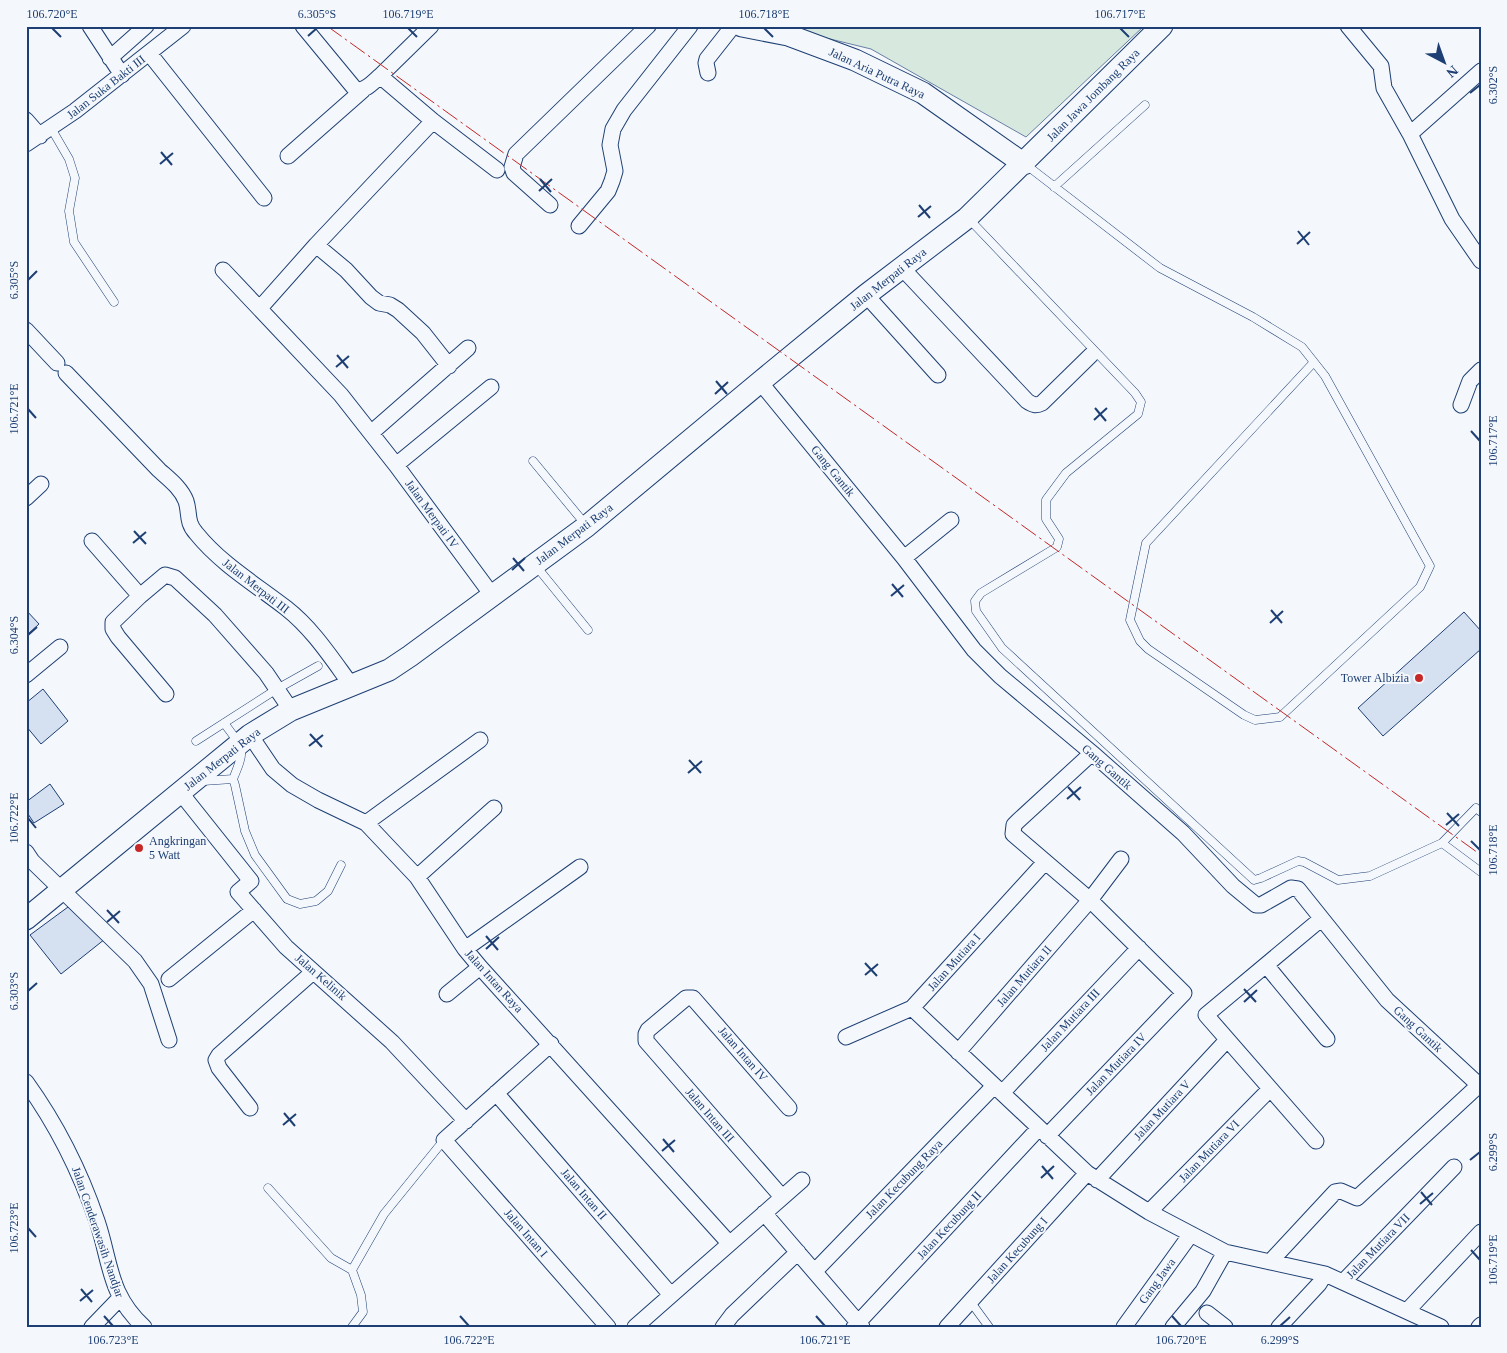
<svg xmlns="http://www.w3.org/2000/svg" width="1507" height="1353" viewBox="0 0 1507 1353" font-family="Georgia,serif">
<rect width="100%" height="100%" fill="#f4f7fb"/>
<path fill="#d7e8df" stroke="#687fa3" d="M777,26H1144L1026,137L871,49Z"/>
<path fill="#d5e0f0" stroke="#1d3f73" d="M26,610L39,624L26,636Z
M1464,612L1481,631V649L1383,736L1358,708Z
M43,689L68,721L41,744L26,726V703Z
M50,784L64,804L34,823L26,811V802Z
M68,907L105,939L61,974L30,935Z"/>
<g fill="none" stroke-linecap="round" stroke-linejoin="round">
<defs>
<path id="lane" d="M51,128L69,159L75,178L69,211L74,242L114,302
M1025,164L1160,268L1253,317L1302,347L1325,376L1430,566L1420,587L1280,717L1255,720L1244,715L1148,649L1140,641L1130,620L1146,543L1314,362
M1054,187L1145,105
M968,218L1135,393L1141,402L1138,414L1066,473L1046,500V519L1059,539L1057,547L981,593L975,601L976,611L1002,648L1254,880L1261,878L1298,861L1304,862L1338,880L1370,876L1442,843L1481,872
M533,461L586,525
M536,566L588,630
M224,723C244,750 246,748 233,779
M196,741L277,689L318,666
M203,781L233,779L235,785L245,831L255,855L287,899L300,904L316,901L328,891L341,865
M1442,843L1476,808L1481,812
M268,1188L331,1258L352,1270
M970,1301L989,1327
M352,1327L363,1312L361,1295L352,1270L384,1214L444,1140"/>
<path id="street" d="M90,26L122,75
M303,26L355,89C364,93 373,82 380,76L433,121L497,170
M1348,26L1381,66L1384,88L1410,134L1452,219L1481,261
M149,53L264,198
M110,58L146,26
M708,73L706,63L707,59L733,26
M380,76L431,26
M26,120L40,136
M1410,134L1481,71
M26,144L75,111L183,26
M288,156L363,90
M550,205L514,173L512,167L516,154L648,26
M579,226L608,191L612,181L615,171L610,145L613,129L624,110L690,26
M316,245L346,270L371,297L379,303L390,305L398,310L423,333L449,366
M902,268L1027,401C1033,405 1036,406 1042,403L1091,355
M223,270L341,395L396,465L492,595
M866,295L938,375
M260,308L316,245L433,121
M26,330L57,363
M66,373L159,470C169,479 181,488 186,501C190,513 186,522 196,533C221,564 255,584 286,608C313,629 332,659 352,686
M760,382L904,558L974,650L1000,676L1092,753L1183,833L1233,886L1256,905H1261L1291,888L1298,889L1387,1000L1481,1087
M1461,405L1470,381L1481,370
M371,433L468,348
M396,465L491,387
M26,498L41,484
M92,541L140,596
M904,558L951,520
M26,675L60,647
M166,694L118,637L113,629V622L140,596L165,575L175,578L215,615L266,673L291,710
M250,735L273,769L292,785L318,800L366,823L417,877L465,949L480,967L729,1243
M180,792L251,881L238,892L286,947L392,1042L466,1121
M366,823L480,740
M26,852L32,861L135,961L151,984L169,1040
M417,877L494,808
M465,949L580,867
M1266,965L1327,1039
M169,979L254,910
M447,994L480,967
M912,1008L1087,1173L1149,1212L1225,1252L1325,1274L1441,1327
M846,1037L912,1008L1045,862
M551,1044L444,1140L608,1327
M958,1052L1090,900L1121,859
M26,1082C57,1125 80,1171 97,1221C111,1262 108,1294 144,1327
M496,1093L671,1295
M1002,1093L1139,948
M250,1108L219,1068L216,1060L219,1055L313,972
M1047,1136L1184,993L1090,900L1013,834L1014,825L1018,821L1092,753
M1316,1141L1206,1015L1321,919
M1097,1180L1227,1040
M782,1197L646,1041V1034L648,1030L686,998H693L789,1108
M1149,1212L1270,1089
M764,1213L862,1327
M1270,1262L1335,1192L1341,1191L1357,1198L1479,1085
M815,1271L994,1086
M1343,1282L1454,1167
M1407,1311L1481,1232
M1207,1313L1225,1327
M92,1327L120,1298
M635,1327L802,1180
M723,1327L732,1315L798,1252
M854,1327L1039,1128
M947,1327L1087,1173
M1124,1327L1191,1234
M1173,1327L1203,1291L1225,1252
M1279,1327L1319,1284L1325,1274
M1479,1327L1481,1325"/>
<path id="secondary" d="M742,26L788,35L855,60L923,93L1024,164
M26,919L250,735L291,710L389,670L410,656L587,526L760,382L866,295L967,218L1162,26"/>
</defs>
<use href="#lane" stroke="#1d3f73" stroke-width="9"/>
<use href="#street" stroke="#1d3f73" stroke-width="17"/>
<use href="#secondary" stroke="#1d3f73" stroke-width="23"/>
<use href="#lane" stroke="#f4f7fb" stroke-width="8"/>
<use href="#street" stroke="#f4f7fb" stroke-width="15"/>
<use href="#secondary" stroke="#f4f7fb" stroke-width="21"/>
<path stroke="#c62828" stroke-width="1" stroke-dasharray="18 4 2.5 4" stroke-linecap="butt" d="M327,26L1481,855"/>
</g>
<path fill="none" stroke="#1d3f73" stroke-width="2" d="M52,28L61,37M408,28L417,37M764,28L773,37M1120,28L1129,37M308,36L317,28M1470,93L1480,85M161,152L172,165M160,164L173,153M540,179L551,192M539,191L552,179M919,205L930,218M918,217L931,206M1298,231L1309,245M1297,244L1310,232M28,280L37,271M337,355L348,368M336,367L349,356M716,381L727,394M715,394L728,382M1095,408L1106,421M28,409L36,418M1094,420L1107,408M1471,431L1480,441M134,531L146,544M133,543L146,532M513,558L524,571M512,570L525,558M892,584L903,597M891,596L904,585M1271,610L1282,623M1270,623L1283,611M28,635L37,627M310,734L322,747M309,746L323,735M689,760L701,773M688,773L702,761M1068,787L1080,800M1067,799L1081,787M1447,813L1459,826M28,818L36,828M1446,825L1459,814M1471,841L1480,850M107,910L119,923M107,922L120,911M486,936L498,950M486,949L499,937M865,963L877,976M865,975L878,964M1244,989L1256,1002M28,991L37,983M1244,1002L1257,990M284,1113L295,1126M283,1125L296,1114M663,1139L674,1152M662,1151L675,1140M1470,1160L1480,1152M1042,1166L1053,1179M1041,1178L1054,1166M1421,1192L1432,1205M1420,1204L1433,1193M28,1228L36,1237M1471,1250L1480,1260M81,1289L92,1302M80,1301L93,1290M104,1316L113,1326M460,1316L469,1326M816,1316L825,1326M1172,1316L1181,1326M1280,1326L1290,1317"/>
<g fill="#c62828" stroke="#f4f7fb" stroke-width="2">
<circle cx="1419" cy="678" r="5"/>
<circle cx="139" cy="848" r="5"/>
</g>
<g text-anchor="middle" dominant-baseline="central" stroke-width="4" stroke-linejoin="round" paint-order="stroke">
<g font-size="12" fill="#1d3f73" stroke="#f4f7fb">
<text transform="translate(877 73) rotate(25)">Jalan Aria Putra Raya</text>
<text transform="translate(106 87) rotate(-38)">Jalan Suka Bakti III</text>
<text transform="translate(1093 95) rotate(-45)">Jalan Jawa Jombang Raya</text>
<text transform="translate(888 279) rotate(-38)">Jalan Merpati Raya</text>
<text transform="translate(833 471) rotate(51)">Gang Gantik</text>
<text transform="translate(432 514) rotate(54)">Jalan Merpati IV</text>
<text transform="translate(574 534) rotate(-37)">Jalan Merpati Raya</text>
<text transform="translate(256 586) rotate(38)">Jalan Merpati III</text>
<text transform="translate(222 759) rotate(-38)">Jalan Merpati Raya</text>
<text transform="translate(1107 767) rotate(41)">Gang Gantik</text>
<text transform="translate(954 962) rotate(-48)">Jalan Mutiara I</text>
<text transform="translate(1024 976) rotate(-49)">Jalan Mutiara II</text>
<text transform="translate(321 977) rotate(41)">Jalan Kelinik</text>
<text transform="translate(494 981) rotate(48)">Jalan Intan Raya</text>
<text transform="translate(1070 1020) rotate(-47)">Jalan Mutiara III</text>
<text transform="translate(1418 1029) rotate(43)">Gang Gantik</text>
<text transform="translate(743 1054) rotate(49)">Jalan Intan IV</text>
<text transform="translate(1116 1064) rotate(-46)">Jalan Mutiara IV</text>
<text transform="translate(1162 1110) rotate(-47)">Jalan Mutiara V</text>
<text transform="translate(710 1115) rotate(49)">Jalan Intan III</text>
<text transform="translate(1209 1151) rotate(-46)">Jalan Mutiara VI</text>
<text transform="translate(904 1179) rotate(-46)">Jalan Kecubung Raya</text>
<text transform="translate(584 1194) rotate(49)">Jalan Intan II</text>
<text transform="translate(949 1225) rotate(-47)">Jalan Kecubung II</text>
<text transform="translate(98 1232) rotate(71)">Jalan Cenderawasih Nandjar</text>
<text transform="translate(526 1233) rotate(49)">Jalan Intan I</text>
<text transform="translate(1378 1246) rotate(-46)">Jalan Mutiara VII</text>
<text transform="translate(1017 1250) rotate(-48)">Jalan Kecubung I</text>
<text transform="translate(1157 1281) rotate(-54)">Gang Jawa</text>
</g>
<g font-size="12" fill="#1d3f73" stroke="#f4f7fb" text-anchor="end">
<text x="1409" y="678">Tower Albizia</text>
<text x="149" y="841" text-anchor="start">Angkringan<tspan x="149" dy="14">5 Watt</tspan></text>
</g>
</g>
<rect width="1507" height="1353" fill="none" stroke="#f4f7fb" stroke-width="55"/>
<g transform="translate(1444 62) rotate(139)" stroke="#f4f7fb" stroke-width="4" paint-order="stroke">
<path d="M0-4L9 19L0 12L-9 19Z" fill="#1d3f73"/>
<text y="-8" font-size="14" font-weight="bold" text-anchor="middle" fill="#1d3f73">N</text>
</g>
<rect x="28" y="28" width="1452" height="1298" fill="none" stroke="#1d3f73" stroke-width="2"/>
<g font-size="12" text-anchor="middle" fill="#1d3f73">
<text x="52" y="18">106.720°E</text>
<text x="317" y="18">6.305°S</text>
<text x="408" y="18">106.719°E</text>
<text x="764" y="18">106.718°E</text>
<text x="1120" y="18">106.717°E</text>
<text transform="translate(1493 85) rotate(-90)" y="4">6.302°S</text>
<text transform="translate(14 280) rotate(-90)" y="4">6.305°S</text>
<text transform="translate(14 409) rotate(-90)" y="4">106.721°E</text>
<text transform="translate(1493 441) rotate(-90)" y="4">106.717°E</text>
<text transform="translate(14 635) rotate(-90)" y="4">6.304°S</text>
<text transform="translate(14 818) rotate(-90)" y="4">106.722°E</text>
<text transform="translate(1493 850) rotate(-90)" y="4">106.718°E</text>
<text transform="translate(14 991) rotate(-90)" y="4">6.303°S</text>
<text transform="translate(1493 1152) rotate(-90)" y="4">6.299°S</text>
<text transform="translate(14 1228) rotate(-90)" y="4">106.723°E</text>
<text transform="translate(1493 1260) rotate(-90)" y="4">106.719°E</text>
<text x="113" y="1344">106.723°E</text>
<text x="469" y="1344">106.722°E</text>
<text x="825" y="1344">106.721°E</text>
<text x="1181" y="1344">106.720°E</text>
<text x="1280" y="1344">6.299°S</text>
</g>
</svg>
